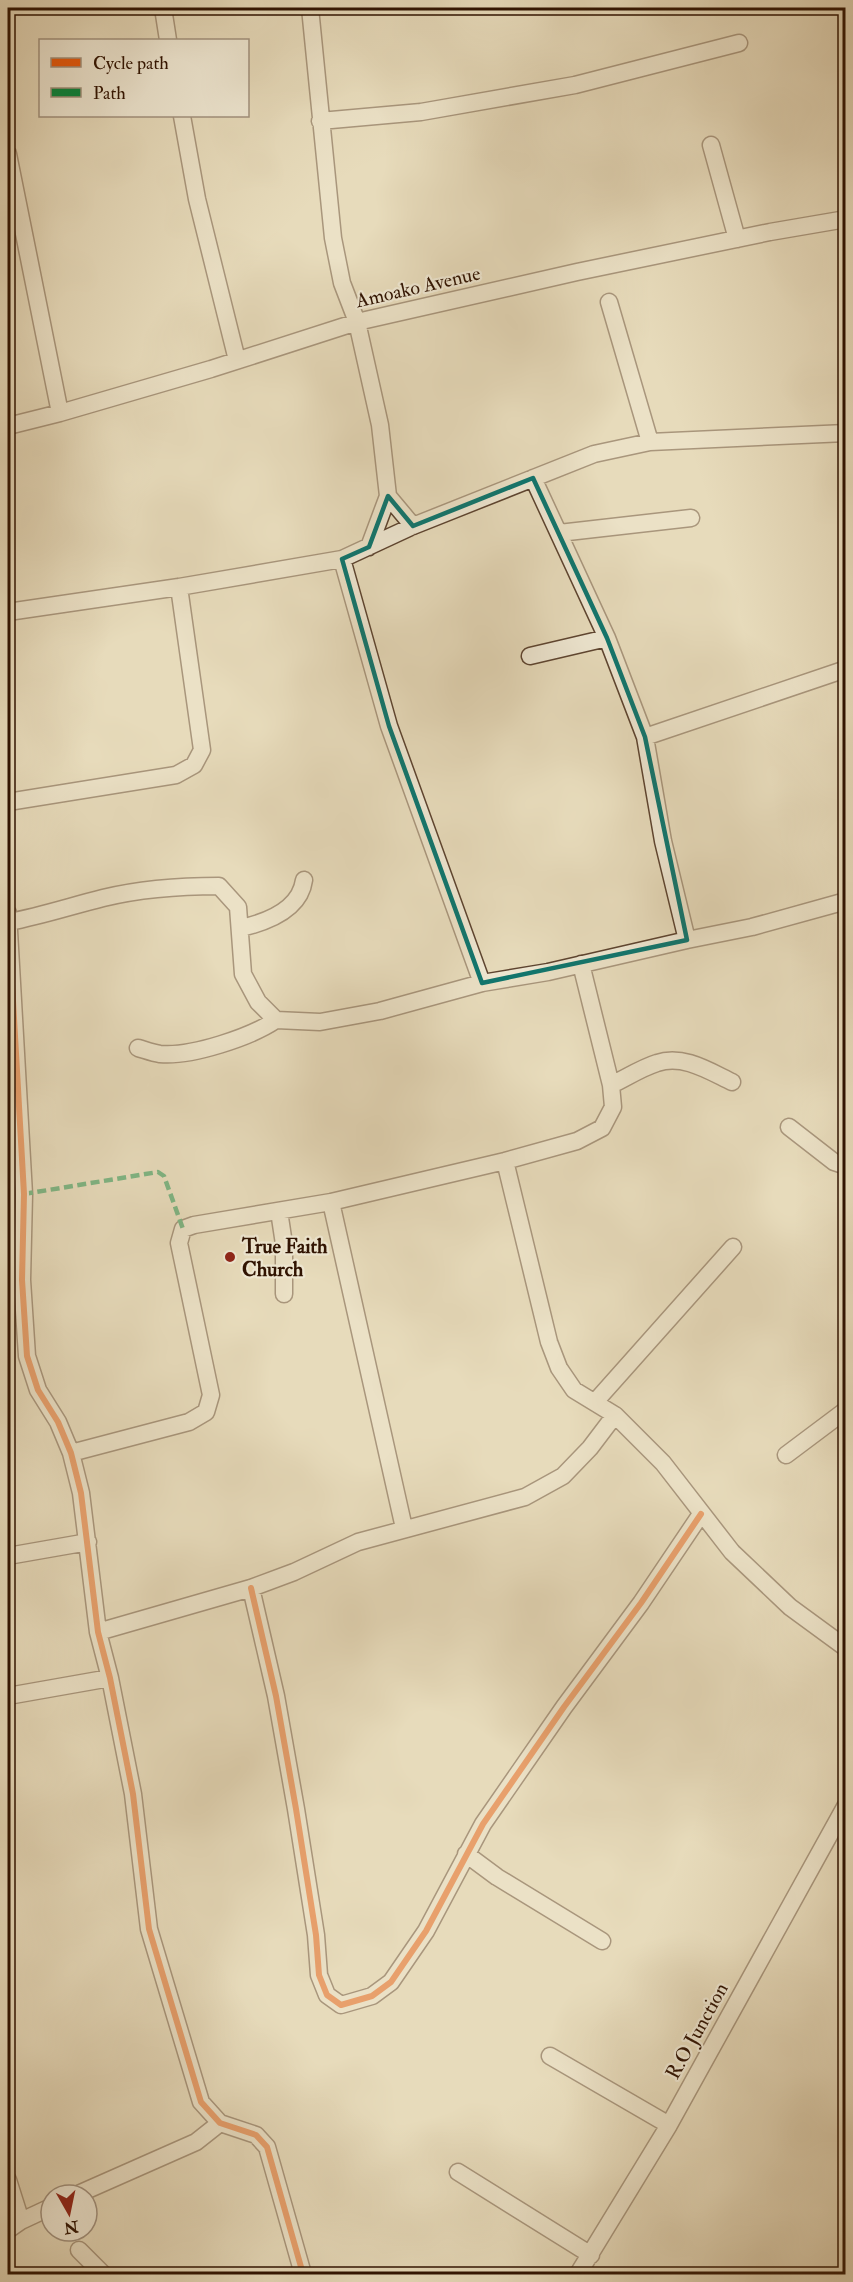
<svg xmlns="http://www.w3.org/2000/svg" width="853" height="2282" viewBox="0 0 853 2282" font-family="'IM FELL Double Pica',serif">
<rect width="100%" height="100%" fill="#e7dbbb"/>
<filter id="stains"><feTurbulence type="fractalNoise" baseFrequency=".00333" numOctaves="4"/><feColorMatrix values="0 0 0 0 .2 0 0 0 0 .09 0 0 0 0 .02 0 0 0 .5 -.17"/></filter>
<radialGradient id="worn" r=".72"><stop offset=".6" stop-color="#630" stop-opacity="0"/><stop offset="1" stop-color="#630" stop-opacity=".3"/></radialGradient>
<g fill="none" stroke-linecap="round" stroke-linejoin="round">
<defs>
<path id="minor" d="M163,8L168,40
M310,8L333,238L342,283L357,322L380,425L388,496L413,526
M182,116L197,199L237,360
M320,121L421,112L575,85L739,43
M711,145L737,239
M8,154L60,413
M609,302L650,442
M8,426L60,413L211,369L357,322L577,272L770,232L846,219
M533,478L607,638L645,737L663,841L687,940
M559,533L691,518
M369,547L388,496
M342,559L389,726L482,983
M8,612L179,587L342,559L413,526L594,454L650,442L846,433
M530,656L607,638
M645,737L846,669
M8,802L176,775L194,765L202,750L179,587
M8,913L24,1194L22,1280L27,1356L38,1390L58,1422L71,1453L81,1493L98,1632L110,1678L133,1794L149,1929L201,2102L220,2123L256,2135L267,2147L303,2274
M9,922C41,916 71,906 103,898C140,889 181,886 219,886L238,907L243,974L258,1002L276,1020L320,1022L380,1011L482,983L548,972L687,940L752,927L846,901
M241,928C267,922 300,910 304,880
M138,1048C145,1050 153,1053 160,1054C191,1057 251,1037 276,1020
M611,1085C626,1078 641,1068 657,1063C683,1054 709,1071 732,1082
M789,1127L834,1162L846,1166
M505,1161L549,1342L559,1368L574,1390L615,1415L663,1463L732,1552L790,1607L846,1648
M331,1202L404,1528
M279,1211L284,1244V1294
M595,1402L733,1247
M71,1453L189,1422L206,1412L211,1395L179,1243L183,1229L194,1225L331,1202L505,1161L577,1141L602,1128L613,1107L611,1085L581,964
M786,1455L846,1410
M8,1556L88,1542
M251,1588L276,1696L296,1809L316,1935L319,1975L327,1995L341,2005L372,1996L391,1982L426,1931L483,1824L564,1707L641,1603L701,1514
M98,1632L251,1588L294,1572L358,1542L525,1497L563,1476L590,1448L615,1415
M8,1696L110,1678
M466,1854L497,1877L602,1941
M550,2056L669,2125
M458,2172L591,2255
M8,2180L21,2221L8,2230
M76,2195L196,2142L220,2123
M21,2221L51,2207
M79,2250L103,2274
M578,2274L669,2125L846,1805"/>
</defs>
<use href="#minor" stroke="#5d4430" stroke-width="19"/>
<use href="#minor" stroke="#efe8d3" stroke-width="16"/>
<path stroke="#00873e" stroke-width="4.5" stroke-dasharray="9 4.5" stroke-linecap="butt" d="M24,1194L158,1172L164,1176L183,1229"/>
<defs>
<path id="cycleway" d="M8,913L24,1194L22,1280L27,1356L38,1390L58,1422L71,1453L81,1493L98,1632L110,1678L133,1794L149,1929L201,2102L220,2123L256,2135L267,2147L303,2274
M251,1588L276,1696L296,1809L316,1935L319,1975L327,1995L341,2005L372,1996L391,1982L426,1931L483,1824L564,1707L641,1603L701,1514"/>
</defs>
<use href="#cycleway" stroke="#efe8d3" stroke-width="10"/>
<use href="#cycleway" stroke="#e8590c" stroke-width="6"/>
</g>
<path d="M0 0H853V2282H0ZM533,478L607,638L645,737L687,940L482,983L389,726L342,559L369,547L388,496L413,526Z" fill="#e7dbbb" fill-opacity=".55" fill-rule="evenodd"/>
<path fill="none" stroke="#0f766e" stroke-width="4.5" stroke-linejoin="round" d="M533,478L607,638L645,737L687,940L482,983L389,726L342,559L369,547L388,496L413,526Z"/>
<circle fill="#8f2418" stroke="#efe8d3" stroke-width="2" cx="230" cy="1257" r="6"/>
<g text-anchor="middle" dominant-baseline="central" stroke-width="4.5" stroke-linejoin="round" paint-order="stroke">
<g font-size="20" fill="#2f1201" stroke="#efe8d3">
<text transform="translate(418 287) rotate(-13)">Amoako Avenue</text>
<text transform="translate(697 2031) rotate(-61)">R.O Junction</text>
</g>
<g font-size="20" font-weight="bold" fill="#2f1201" stroke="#efe8d3" text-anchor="start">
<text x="242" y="1246">True Faith<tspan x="242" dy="23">Church</tspan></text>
</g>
</g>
<rect width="853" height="2282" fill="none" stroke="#e7dbbb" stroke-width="30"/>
<rect x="9" y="9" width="835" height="2264" fill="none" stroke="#2f1201" stroke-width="3"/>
<rect x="15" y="15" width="823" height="2252" fill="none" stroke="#2f1201" stroke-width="1.5"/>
<rect x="39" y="39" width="210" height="78" fill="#efe8d3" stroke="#a2927f" stroke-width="1.5"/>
<rect x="51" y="58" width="30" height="9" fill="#e8590c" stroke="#a2927f" stroke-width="1.5"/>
<text x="93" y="69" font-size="18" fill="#2f1201">Cycle path</text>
<rect x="51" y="88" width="30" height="9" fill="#00873e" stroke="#a2927f" stroke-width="1.5"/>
<text x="93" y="99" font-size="18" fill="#2f1201">Path</text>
<g transform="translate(69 2213) rotate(171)"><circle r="28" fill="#efe8d3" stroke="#a2927f" stroke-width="1.5"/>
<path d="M0-4.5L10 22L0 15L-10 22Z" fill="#8f2418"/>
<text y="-9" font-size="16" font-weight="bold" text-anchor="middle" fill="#2f1201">N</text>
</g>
<rect width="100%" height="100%" filter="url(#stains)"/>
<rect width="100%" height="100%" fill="url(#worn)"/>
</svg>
